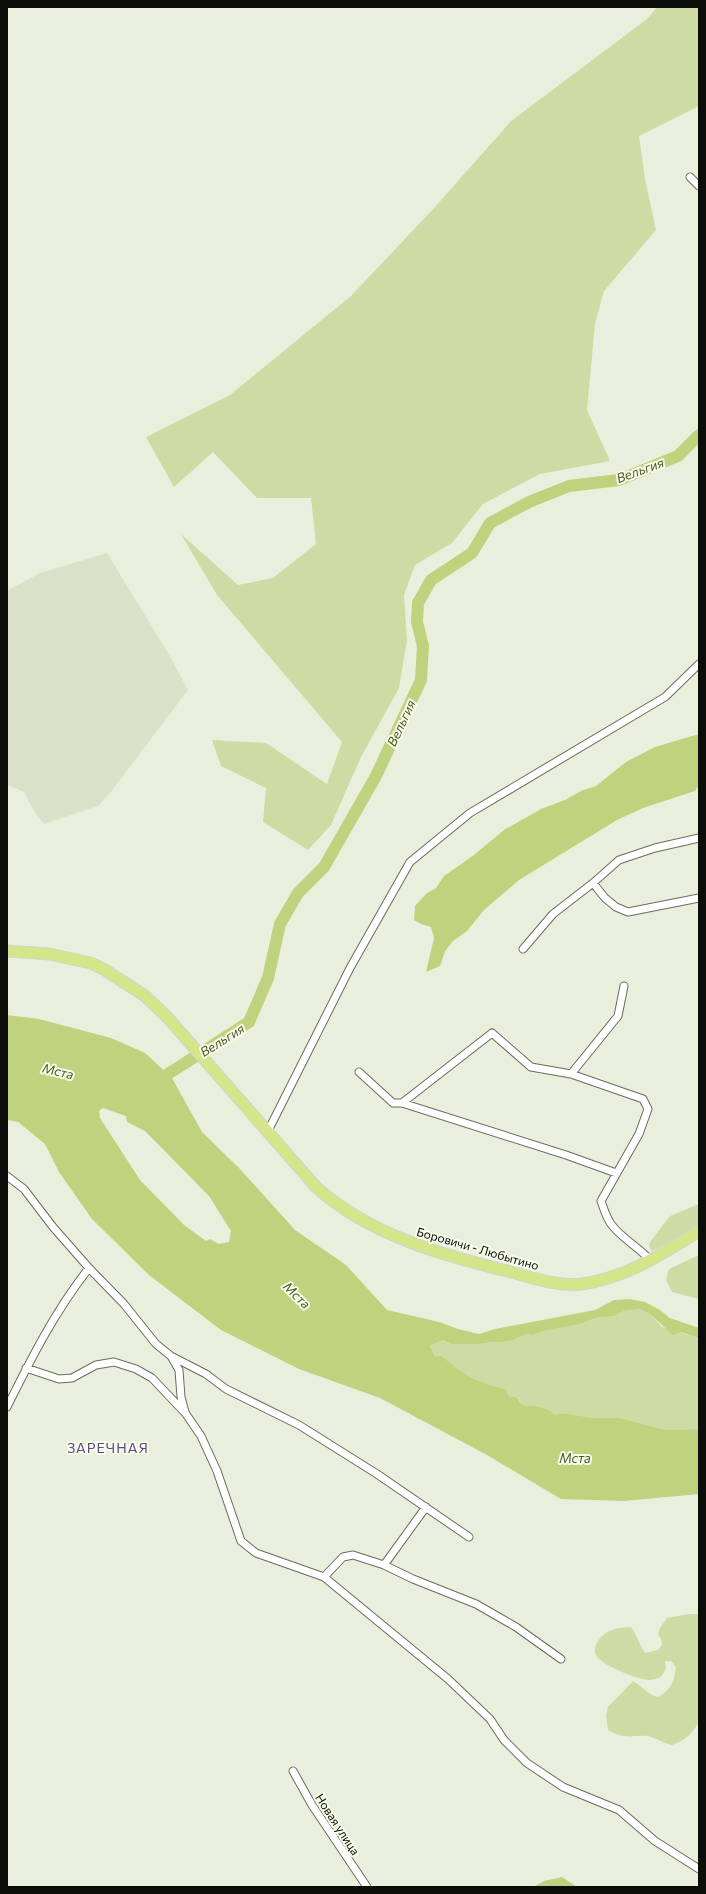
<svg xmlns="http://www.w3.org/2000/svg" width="706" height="1894" viewBox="0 0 706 1894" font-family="Commissioner,sans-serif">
<rect width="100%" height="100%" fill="#eaefdd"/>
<path fill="#dbe1c9" d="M107,553L171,658L188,690L110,793L98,806L44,824L35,813L24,792L7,785V591L40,573Z"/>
<path fill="#cedba4" d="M657,7H699V106L639,136L645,179L656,230L604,291L595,324L587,410L610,461L540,474L483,504L452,543L415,565L404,595L407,640L399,688L361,757L331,825L308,850L263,822L266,788L221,766L212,740L266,743L327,784L342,742L217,595L181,534L238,585L273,578L316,544L311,498H257L213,452L174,487L146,437L230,395L351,296L435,207L511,121L647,19Z
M699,1204V1227L652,1251L649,1247L650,1242L670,1216Z
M699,1255V1299L672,1292L666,1280L669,1269Z
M640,1309L651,1315L662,1327L699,1338V1429L666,1430L620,1418H594L562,1413L555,1415C548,1406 533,1406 522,1405L518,1397H510L505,1389L487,1386L474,1380L435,1358L430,1344L443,1340L451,1344H479L492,1342H502L513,1340L526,1334L533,1335L543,1331L581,1324L595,1318L614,1316L624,1311Z
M689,1614H699V1721C693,1734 685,1740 672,1745C666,1744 653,1737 648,1736C632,1735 624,1740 608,1730L606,1716L608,1707L633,1681C644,1687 645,1693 658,1697C671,1690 674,1682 676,1667L671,1661H665L666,1669L661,1677C657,1678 652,1680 649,1680C638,1680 601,1665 596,1655C594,1651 595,1647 597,1643C605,1629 616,1628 631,1627C637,1635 639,1644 645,1653L658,1650L662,1645L661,1639L658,1634L660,1628L667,1618Z"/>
<path fill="#bfd27d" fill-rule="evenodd" d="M699,734V785L695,791L643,808L617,820L519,880L484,910L467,931L453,941L445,951L440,966L426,972L434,938L431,927L421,924L414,920L415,906L426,894L436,888L444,876L474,855L504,830L541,809L565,800L583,790L596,786L626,762L655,747Z
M7,1015L39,1019L111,1038L145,1053L172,1078L202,1132L239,1168L295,1230L346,1265L387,1310L439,1322L458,1329L479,1334L495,1329L595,1310L614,1300L630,1299L645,1302L660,1310L670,1318L699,1328V1338L681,1332L673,1335L651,1315L640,1309L624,1311L614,1316L595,1318L581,1324L543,1331L533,1335L526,1334L513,1340L502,1342H492L479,1344H451L443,1340L430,1345L435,1357L441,1356C464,1374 476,1383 505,1389L510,1397H517L522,1405C533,1406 548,1406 555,1415L562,1413L594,1418H620L666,1430L699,1429V1494L624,1501L561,1499L487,1455L380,1398L299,1369L221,1330L149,1275L92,1219L59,1172L45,1144L18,1122L7,1120ZM103,1108L126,1116L127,1122L145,1131L209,1196L231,1231L229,1242L219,1244L210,1239L206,1241L184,1225L140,1180L100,1118L99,1111Z
M562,1877L577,1887H533L544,1881Z"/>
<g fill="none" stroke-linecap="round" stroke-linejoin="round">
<path stroke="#bfd27d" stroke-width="12" d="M154,1083L249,1022L268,978L280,924L298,893L324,867L376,776L421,680L423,646L417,622L418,603L431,580L472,553L490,523L529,502L569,486L619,480L678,456L699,435"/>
<defs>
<path id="minor" d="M690,177L699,186
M593,883L605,898L616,907L628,912L699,898
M523,949L553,914L593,883L619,860L655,848L699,838
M359,1072L393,1103H402L566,1155L616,1173
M571,1074L643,1099L648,1109L639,1134L601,1201C604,1209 606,1217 611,1224C622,1239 639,1247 651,1261
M402,1103L492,1033L531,1067L571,1074L618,1016L624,986
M268,1131L350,968L410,862L470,813L665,697L699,664
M7,1176L24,1189L53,1227L89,1268L124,1304L156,1344L171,1356L179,1370L181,1397L185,1412
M171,1356L206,1374L226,1389L299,1425L377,1474L469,1537
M26,1368L59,1379L72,1378L96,1365L114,1362L136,1369L152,1378L186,1414L201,1436L217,1471L241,1541L256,1553L324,1577L448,1679L490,1719L504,1740L527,1763L563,1787L619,1810L655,1841L699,1869
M7,1407C31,1359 55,1311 89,1268
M384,1565L426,1507
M324,1577L343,1557L353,1555L384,1565L413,1579L476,1604L516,1627L561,1659
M293,1771L312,1805L367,1887"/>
<path id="primary" d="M7,951L49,954L91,963L105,970L145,996L168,1018L316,1187C369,1235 442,1255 511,1272C534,1278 558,1287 582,1284C626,1278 662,1254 699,1231"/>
</defs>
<use href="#minor" stroke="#686c5d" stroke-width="9"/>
<use href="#primary" stroke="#d3d3d3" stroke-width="13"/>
<use href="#minor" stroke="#fff" stroke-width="7"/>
<use href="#primary" stroke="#d5e589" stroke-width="11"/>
</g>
<g text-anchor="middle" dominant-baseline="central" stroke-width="4" stroke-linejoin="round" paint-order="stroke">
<g font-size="12" fill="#0c0d08" stroke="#f7fceb">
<text transform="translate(478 1248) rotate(16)">Боровичи - Любытино</text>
<text transform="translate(338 1824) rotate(57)">Новая улица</text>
</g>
<g font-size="13" font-style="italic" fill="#4e591d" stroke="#f7fceb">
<text transform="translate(640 470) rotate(-20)">Вельгия</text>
<text transform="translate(401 723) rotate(-65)">Вельгия</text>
<text transform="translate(222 1040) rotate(-32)">Вельгия</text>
<text transform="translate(58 1071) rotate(13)">Мста</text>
<text transform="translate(297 1295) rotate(44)">Мста</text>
<text x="575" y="1458">Мста</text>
</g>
<g font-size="14" letter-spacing="1" fill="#5e4885" stroke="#f7fceb">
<text x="108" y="1447">ЗАРЕЧНАЯ</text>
</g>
</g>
<rect width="706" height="1894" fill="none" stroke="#0c0d08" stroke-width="16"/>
</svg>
